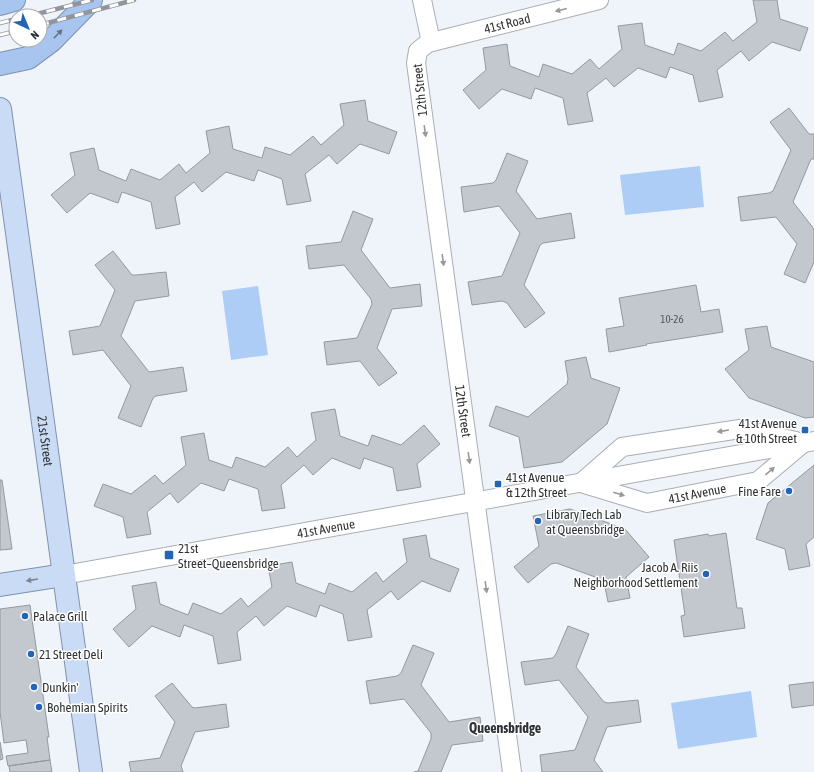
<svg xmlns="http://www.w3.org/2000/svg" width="814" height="772" viewBox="0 0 814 772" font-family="'Asap Condensed',sans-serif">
<rect width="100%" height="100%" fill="#eff4fb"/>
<path fill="#adccf6" d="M700,166L704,207L625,215L620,175Z
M258,286L268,355L231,360L222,291Z
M751,691L757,737L678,749L671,703Z"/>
<path fill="#c3c7ce" stroke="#94999f" d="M753,0H777L780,19L808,28L800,51L772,42L749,61L741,51L717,70L723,97L699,102L693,75L670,67L666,78L638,68L614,87L606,78L587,93L593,121L568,125L563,98L535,88L531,99L502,89L479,109L463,90L486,70L483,48L507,44L510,66L539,77L543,64L572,74L590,59L599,69L622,49L618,26L642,23L645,45L674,55L678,43L701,51L725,32L733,41L757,22Z
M365,100L368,121L397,132L389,154L360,144L337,164L329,155L305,174L311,201L287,205L282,179L258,170L254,181L226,172L202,192L194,182L175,197L180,224L156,229L151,202L122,192L118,203L90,193L67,213L51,195L75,175L70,153L94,148L99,170L126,181L131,169L160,180L179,164L186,173L210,153L206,131L229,126L233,149L262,158L265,147L290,155L313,136L321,145L344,125L340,104Z
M789,108L809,134H814V159H811L793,202L814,229V262L805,283L784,274L797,244L776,217L741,221L738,197L769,193L773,191L791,150L770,122Z
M507,153L528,161L516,191L537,219L571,213L575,238L543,243L540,245L524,285L545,313L525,328L507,303L502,301L472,305L468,282L502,276L520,233L499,206L464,212L461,187L493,183L496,180Z
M353,211L373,219L361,250L390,288L420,284L422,306L392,309L377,348L397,373L379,386L360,361L327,365L324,342L357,338L372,304L371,299L344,265L309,269L306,246L341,242Z
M113,251L132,275H136L166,272L169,296L135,301L121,336L149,372L183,367L187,391L156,396L153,398L141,427L118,418L131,386L103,350L73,355L69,331L100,326L115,290L95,265Z
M696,285L701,312L719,309L723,332L646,344L647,345L609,352L606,329L624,326L619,298Z
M767,326L771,347L814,362V417L805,418L749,398L725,369L749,350L745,329Z
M586,357L591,378L620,388L607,424L562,462L524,468L519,437L489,426L496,406L528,417L567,384L568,379L565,361Z
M335,409L340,436L368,446L372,435L401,445L424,425L440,444L417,464L421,487L397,491L393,468L364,458L360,469L332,458L313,475L304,465L281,485L285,508L262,511L258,489L229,479L224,491L201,483L178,503L170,493L147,512L151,534L127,538L123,517L94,506L103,484L131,494L155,475L163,484L186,465L181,437L204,433L209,460L232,468L236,457L265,467L288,447L297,457L316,440L311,413Z
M814,465V537L806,544L810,566L789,570L785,549L756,539L768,503Z
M0,480H2L12,549L0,550Z
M570,509L625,529L649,557L626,577L630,598L608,602L604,582L601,579L556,563L551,564L528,583L514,567L539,546L533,516Z
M726,533L737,608H742L745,628L684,637L681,616L685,615L674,540L708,534L709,536Z
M426,535L430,558L459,569L450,592L422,581L398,600L391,591L367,610L372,637L348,641L343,614L320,605L316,617L287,606L264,626L256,616L237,632L241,660L218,664L213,636L184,625L180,637L152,626L129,647L113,629L136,609L132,586L156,582L160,604L188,615L193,603L221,614L241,598L248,607L272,587L268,566L292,562L296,583L325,594L329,583L352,592L376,572L383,582L407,562L403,539Z
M30,605L49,737H47L50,760L8,766L6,756L28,753L26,740L4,743L0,712V609Z
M568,626L589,634L576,667L604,702L608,703L638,700L641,722L607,727L594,760L603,772H542L540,755L575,750L588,717L559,680L525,685L521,662L553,658L556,654Z
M413,645L434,653L421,685L449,722L480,717L483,741L452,745L441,772H414L418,771L431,739V733L404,699L370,704L366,681L397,676L401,673Z
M814,682V705L792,708L789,685Z
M172,683L192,707L195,708L226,704L229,727L195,732L181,766L183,772H131L129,762L160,758L175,722L155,696Z
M0,742L3,759L0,760Z
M50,760L52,772H10L9,766Z"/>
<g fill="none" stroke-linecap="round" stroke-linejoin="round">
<defs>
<g id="minor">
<path d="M422,0L431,42"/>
<path d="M582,482L622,447L740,429L796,441"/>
<path id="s1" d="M584,484L647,503L758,481L802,444"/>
<path id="s2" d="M64,575L814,441"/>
<path id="s3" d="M512,772L416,63L418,51L428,43L599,0"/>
</g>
<g id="major">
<path id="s4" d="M0,109L91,772"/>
<path d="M0,585L64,575"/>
</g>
<path id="highway" d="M0,4L14,0
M0,64L28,58L51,41L91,0"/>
</defs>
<use href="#minor" stroke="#aaaeb4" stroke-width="20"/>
<use href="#major" stroke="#7d92ad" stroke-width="24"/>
<use href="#highway" stroke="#7d92ad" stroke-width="24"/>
<use href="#minor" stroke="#fff" stroke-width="18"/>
<use href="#major" stroke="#cadcf5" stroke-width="22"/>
<use href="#highway" stroke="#a7c5ee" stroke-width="22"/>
<defs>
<path id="rail" d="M29,16L92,0
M0,23L16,19
M40,25L134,0
M0,35L16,31"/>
</defs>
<use href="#rail" stroke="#92959a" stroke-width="4.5"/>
<use href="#rail" stroke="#fff" stroke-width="3" stroke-dasharray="9" stroke-linecap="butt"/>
</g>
<defs><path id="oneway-solid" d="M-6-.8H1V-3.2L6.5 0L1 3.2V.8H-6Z"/></defs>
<g fill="#98989a">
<use href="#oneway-solid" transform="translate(561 10) rotate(166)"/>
<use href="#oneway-solid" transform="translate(425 131) rotate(82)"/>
<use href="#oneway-solid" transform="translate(443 260) rotate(82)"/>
<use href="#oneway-solid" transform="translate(723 431) rotate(171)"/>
<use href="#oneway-solid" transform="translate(469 458) rotate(82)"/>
<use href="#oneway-solid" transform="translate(770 471) rotate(-40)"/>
<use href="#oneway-solid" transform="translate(619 494) rotate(17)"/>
<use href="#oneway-solid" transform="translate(486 587) rotate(82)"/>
</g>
<use fill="#667488" href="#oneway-solid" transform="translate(58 34) rotate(-46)"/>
<use fill="#7d8794" href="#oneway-solid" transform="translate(32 580) rotate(171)"/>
<g fill="#2364b5" stroke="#fff" stroke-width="1.5">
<rect x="801" y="426" width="8" height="8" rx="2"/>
<rect x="494" y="480" width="8" height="8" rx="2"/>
<circle cx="789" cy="491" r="4"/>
<circle cx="538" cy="521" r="4"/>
<rect x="164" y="550" width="10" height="10" rx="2"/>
<circle cx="706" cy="574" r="4"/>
<circle cx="25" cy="616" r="4"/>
<circle cx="31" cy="654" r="4"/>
<circle cx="34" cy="687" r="4"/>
<circle cx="39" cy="707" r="4"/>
</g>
<g text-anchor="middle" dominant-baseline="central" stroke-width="3" stroke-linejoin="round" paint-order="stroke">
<g font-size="11" fill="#55575a">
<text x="672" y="319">10-26</text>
</g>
<g font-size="13" fill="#303234" stroke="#fff">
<text stroke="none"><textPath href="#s3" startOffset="822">41st Road</textPath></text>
<text transform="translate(420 90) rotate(-96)">12th Street</text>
<text transform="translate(463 411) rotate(82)">12th Street</text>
<text stroke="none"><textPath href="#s4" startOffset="335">21st Street</textPath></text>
<text stroke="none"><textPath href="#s1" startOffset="117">41st Avenue</textPath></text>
<text stroke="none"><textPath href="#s2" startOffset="266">41st Avenue</textPath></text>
</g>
<g font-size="13" fill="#303234" stroke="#fff" text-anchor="start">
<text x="797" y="423" text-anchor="end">41st Avenue<tspan x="797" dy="15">&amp; 10th Street</tspan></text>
<text x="506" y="477">41st Avenue<tspan x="506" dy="15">&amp; 12th Street</tspan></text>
<text x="781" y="491" text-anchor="end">Fine Fare</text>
<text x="546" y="514">Library Tech Lab<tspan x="546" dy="15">at Queensbridge</tspan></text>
<text x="178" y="548">21st<tspan x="178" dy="15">Street–Queensbridge</tspan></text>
<text x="698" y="567" text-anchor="end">Jacob A. Riis<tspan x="698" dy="15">Neighborhood Settlement</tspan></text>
<text x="33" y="616">Palace Grill</text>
<text x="39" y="654">21 Street Deli</text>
<text x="42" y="687">Dunkin'</text>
<text x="47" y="707">Bohemian Spirits</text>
</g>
<g font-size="14" font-weight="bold" fill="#2d3136" stroke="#fff">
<text x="505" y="728">Queensbridge</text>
</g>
</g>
<g transform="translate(28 28) rotate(136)"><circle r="19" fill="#ffffff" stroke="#acadae"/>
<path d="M0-3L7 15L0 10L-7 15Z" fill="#2364b5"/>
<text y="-6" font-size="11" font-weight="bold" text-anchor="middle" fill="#303234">N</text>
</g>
</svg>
